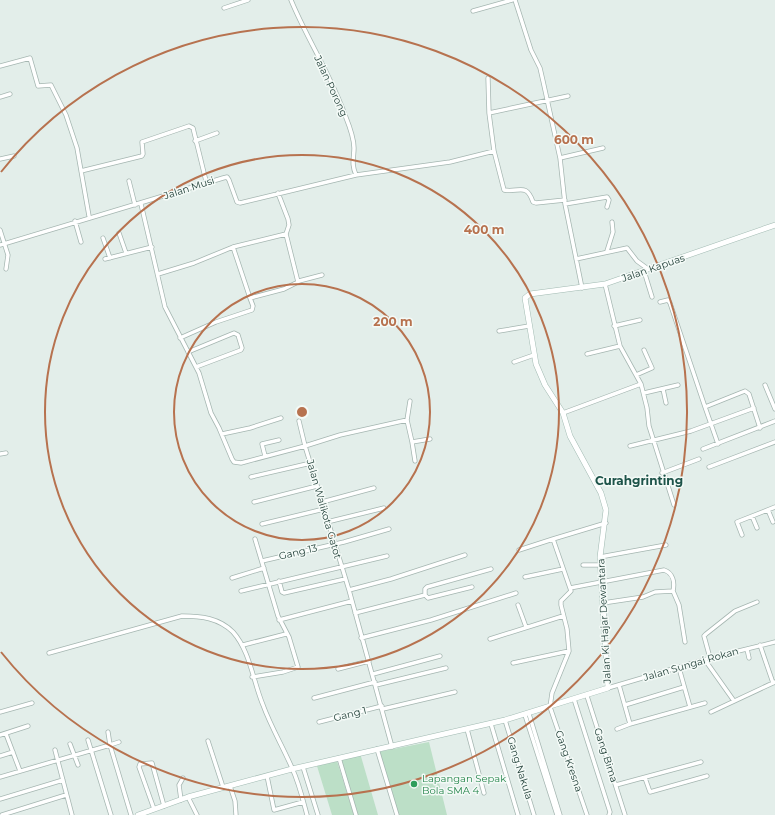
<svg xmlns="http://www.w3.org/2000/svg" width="775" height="815" viewBox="0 0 775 815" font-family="Montserrat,sans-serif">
<rect width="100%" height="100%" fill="#e3eeea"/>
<path fill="#bcdfc7" d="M429,742L447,815H398L378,752Z
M360,753L378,815H358L341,759Z
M337,761L354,815H332L317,766Z"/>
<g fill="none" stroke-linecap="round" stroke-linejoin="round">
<defs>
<path id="street" d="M291,0C307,39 331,75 345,115C349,125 354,137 354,148C354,158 351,164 356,175
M515,0L531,50L540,68L543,81L560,158L565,204L582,288
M224,8L248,0
M473,11L512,0
M0,66L30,58L38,86L51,85L66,115L77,148L89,216
M488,78L489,113L494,151
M0,97L10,94
M489,113L568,96
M195,141L217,133
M560,158L603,148
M0,159L14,156
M81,171L142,156L143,154L142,142L189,126L193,128L206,181
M129,181L135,205
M141,204L165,307L199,373L211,413L219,428L232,459L234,462L241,463L305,446L349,590L392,747
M565,204L607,197L609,200L607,207
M75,221L81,242
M0,230L8,255L6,269
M119,233L126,253
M103,238L110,258
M0,245L223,178L227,177L229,180L237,202L240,203L356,175L450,162L494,151L504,190C519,193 526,182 533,202L536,203L565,200
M233,247L250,298L284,289L298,282L286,234L289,225L288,219L278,193
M607,251L613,232L612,222
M105,259L152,247
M576,259L627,248L637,261L648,269
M644,271L652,297
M158,274L194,263L233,247L286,234
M299,281L322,275
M605,284L620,346L641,384L647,408L649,426L674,505
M660,302L668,300L670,303L705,407
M614,326L640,320
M499,331L529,326
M180,338L216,322L252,310L253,306L250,298
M188,352L234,333L238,335L242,348L241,350L196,367
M587,354L620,346
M514,362L534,355
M636,375L652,368L644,350
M765,385L775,409
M663,389L666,403
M644,393L678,385
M563,413L641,384
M407,420L410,401
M299,421L305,446L340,435L407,420L412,442L430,439
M222,434L250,428L281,418
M412,442L415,461
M718,444L705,407L745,391L749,394L760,428
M630,446L691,431L754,408
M703,449L775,421
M0,454L6,453
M265,456L262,444L279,440
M709,467L775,442
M662,473L699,459
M251,477L311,463
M254,502L317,486
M322,502L374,488
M768,510L773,522
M752,516L757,528
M327,522L384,508
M262,524L324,509
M742,535L737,522L775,507
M519,550L553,539
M600,557L666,545
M262,561L344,542L389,529
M583,565H600
M525,577L563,569
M232,578L264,568
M279,581L282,592L284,593L345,579
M570,588L664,570C673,573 675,582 673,591
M349,590L391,579L465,555
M241,591L387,556
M425,595V589L427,587L491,569
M603,603L643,597L655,592L673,591L679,605L685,642
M518,605L526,627
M355,613L425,595L428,598L472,587
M279,620L352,601
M361,638L431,620L516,593
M490,639L563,616
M243,645L286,634
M760,645L773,683
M747,649L749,658
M49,653L182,616C201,616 219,618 233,632C250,651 253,681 263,705C271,727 283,747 292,768C299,783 303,800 307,815
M710,658L704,636L706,634L735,611L757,602
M705,660L734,701
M513,663L569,651
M679,668L690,707
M338,669L369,661
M373,674L440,656
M252,677L283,672L298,667L289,637L278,616L255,539
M376,685L446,668
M619,685L630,724L705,703
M608,688L710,658L775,642
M587,696L625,815
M314,698L375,682
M574,699L610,812L609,815
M625,705L684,687
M383,709L455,692
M0,712L32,703
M711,712L775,682
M529,714L560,815
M525,715L557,815
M505,720L534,815
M319,722L382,706
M491,724L518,815
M467,729L484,793
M617,729L630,724
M108,732L110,745L119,742
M6,734L20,771
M0,735L28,726
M88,740L111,815
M208,741L223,787
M70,744L78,765
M377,749L397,815
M55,750L72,815
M0,756L13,752
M339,758L356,815
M303,767L318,815
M267,776L274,810L303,802
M0,777L110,745L131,815
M645,778L650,792L707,776
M616,785L701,762
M230,786L235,801L236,815
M188,797L197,815
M0,799L63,780
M181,800L179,785L183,778
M154,809L139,767L140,764L152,763L164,806
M2,815L66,795
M587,815L550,707L552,693L569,651L567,629L561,605V601L571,591L553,539L606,523"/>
<path id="secondary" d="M138,815L188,797L292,769L505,720L608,688L600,557L606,510L601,493L570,436L563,413L545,385L536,364L525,298L530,294L605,284L775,225"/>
</defs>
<use href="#street" stroke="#a5b6b1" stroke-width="5"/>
<use href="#secondary" stroke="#a1bab2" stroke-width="6"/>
<use href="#street" stroke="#fff" stroke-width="3.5"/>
<use href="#secondary" stroke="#fff" stroke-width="5"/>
</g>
<g fill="none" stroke="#b7724f" stroke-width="2">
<circle cx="302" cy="412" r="128"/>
<circle cx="302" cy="412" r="257"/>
<path d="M1 172A385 385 0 1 1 1 652"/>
</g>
<circle fill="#2e9e5b" stroke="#f4faf7" stroke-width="1.5" cx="414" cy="784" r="4"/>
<g text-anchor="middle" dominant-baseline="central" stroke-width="3" stroke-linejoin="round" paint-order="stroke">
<g font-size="10" fill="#224039" stroke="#f4faf7">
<text transform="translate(331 86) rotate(65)">Jalan Porong</text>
<text transform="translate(189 188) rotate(-18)">Jalan Musi</text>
<text transform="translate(653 268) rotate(-19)">Jalan Kapuas</text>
<text transform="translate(324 509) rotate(74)">Jalan Walikota Gatot</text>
<text transform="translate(298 552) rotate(-13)">Gang 13</text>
<text transform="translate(604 621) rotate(-93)">Jalan Ki Hajar Dewantara</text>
<text transform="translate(691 664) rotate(-16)">Jalan Sungai Rokan</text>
<text transform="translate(350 714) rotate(-14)">Gang 1</text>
<text transform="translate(606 755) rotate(72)">Gang Bima</text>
<text transform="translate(569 761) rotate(71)">Gang Kresna</text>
<text transform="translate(520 768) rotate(73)">Gang Nakula</text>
</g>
<g font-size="10" fill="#27864d" stroke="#f4faf7" text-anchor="start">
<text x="422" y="778">Lapangan Sepak<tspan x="422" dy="12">Bola SMA 4</tspan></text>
</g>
<g font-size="12" font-weight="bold" fill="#1d5349" stroke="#f4faf7">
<text x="639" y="480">Curahgrinting</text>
</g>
</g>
<circle cx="302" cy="412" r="6" fill="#b7724f" stroke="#f4faf7" stroke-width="2"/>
<g font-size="12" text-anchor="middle" font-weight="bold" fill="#b7724f" stroke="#f4faf7" stroke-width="3" stroke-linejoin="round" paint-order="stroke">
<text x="574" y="144">600 m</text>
<text x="484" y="234">400 m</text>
<text x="393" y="326">200 m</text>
</g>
</svg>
